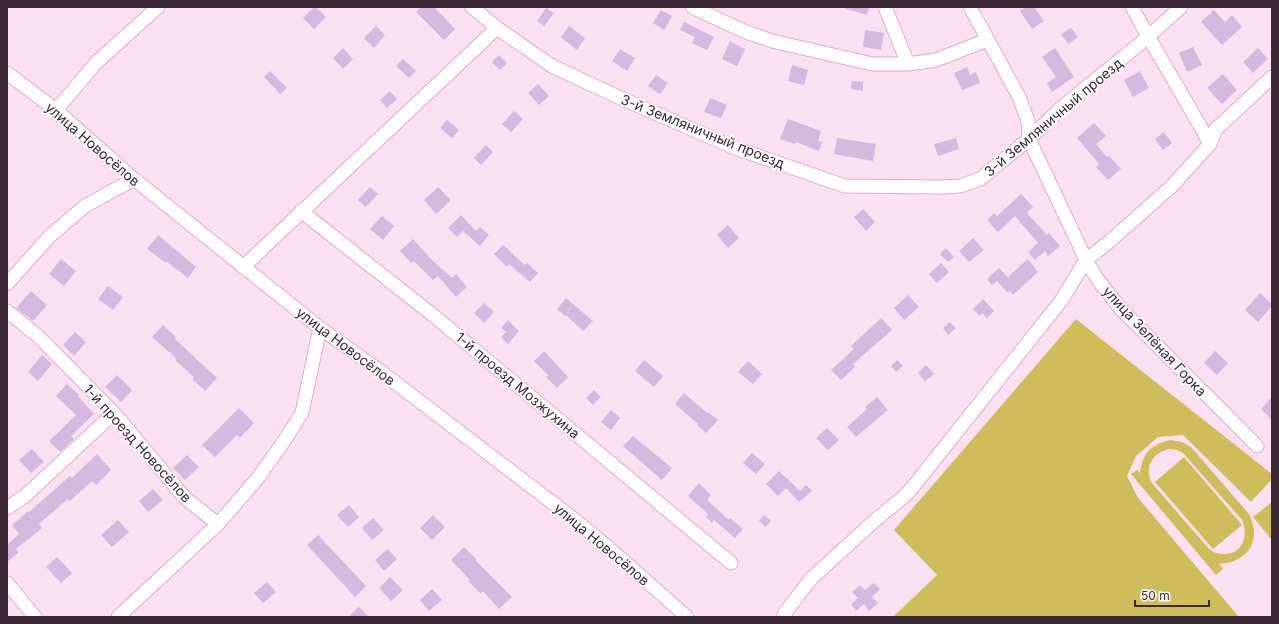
<svg xmlns="http://www.w3.org/2000/svg" width="1279" height="624" viewBox="0 0 1279 624" font-family="Inter,sans-serif">
<rect width="100%" height="100%" fill="#fbe0f1"/>
<path fill="#cfbd5c" fill-rule="evenodd" d="M1076,319L1272,474V479L1251,502L1183,435L1158,437L1136,456L1127,476L1138,498L1239,617H893L937,575L894,530Z
M1171,440L1182,442L1191,447L1249,514C1262,540 1249,562 1219,564L1223,569L1216,575L1131,474L1137,470L1140,473C1142,453 1152,444 1171,440ZM1169,449L1177,450L1183,453L1242,520C1252,544 1233,563 1210,550L1151,482C1145,466 1152,453 1169,449Z
M1184,457L1242,525L1213,549L1155,482Z
M1272,502V540L1253,517Z"/>
<path fill="#d7b8df" d="M314,7H316L326,17L314,29L303,18Z
M421,7H434L455,29L444,40L416,12Z
M846,7H869L867,15L846,9Z
M1026,7H1034L1044,21L1032,29L1020,11Z
M546,8L554,13L544,26L537,21Z
M661,10L672,16L664,30L653,23Z
M1214,10L1225,22L1232,15L1242,27L1222,45L1201,22Z
M684,22L714,37L707,50L692,43L695,37L680,30Z
M376,26L385,35L374,48L364,38Z
M569,26L585,38L577,50L561,37Z
M1071,28L1078,37L1068,44L1061,34Z
M865,30L884,33L881,50L863,47Z
M730,41L745,49L737,66L722,59Z
M1193,47L1202,65L1187,72L1179,53Z
M343,48L353,59L343,69L333,58Z
M1055,48L1074,77L1052,92L1047,83L1056,77L1042,57Z
M1258,48L1268,59L1253,73L1243,62Z
M620,49L635,58L627,71L612,61Z
M499,55L507,63L500,70L492,62Z
M403,59L416,71L409,78L396,66Z
M792,65L808,70L804,85L788,81Z
M967,67L970,75L976,72L980,83L962,90L954,73Z
M270,71L287,88L280,94L264,77Z
M1140,71L1149,88L1133,97L1124,80Z
M1223,74L1237,90L1222,104L1207,88Z
M656,75L668,83L660,94L648,86Z
M852,81L863,82V91L851,89Z
M538,84L549,96L539,105L528,93Z
M390,91L397,99L387,108L380,100Z
M710,98L727,105L721,118L704,112Z
M514,111L523,119L511,132L502,124Z
M788,119L821,131L818,141L822,142L819,151L796,142L795,144L780,139Z
M447,120L459,130L452,138L440,128Z
M1094,123L1106,136L1096,144L1107,157L1109,156L1121,169L1108,180L1096,167L1099,164L1077,138Z
M1164,132L1172,143L1163,150L1155,139Z
M837,138L876,144L873,161L834,154Z
M956,138L959,149L938,156L934,144Z
M486,145L493,152L481,165L474,158Z
M370,187L378,194L366,207L358,200Z
M438,187L451,200L436,214L424,200Z
M1021,194L1033,207L1027,213L1047,235L1049,233L1060,246L1048,256L1045,251L1035,260L1028,252L1038,243L1015,216L998,232L987,220L994,213L997,216Z
M863,209L875,222L866,231L854,217Z
M461,215L476,231L480,227L489,235L480,246L463,231L457,237L448,228Z
M382,216L394,226L383,240L370,229Z
M728,225L739,238L728,248L717,235Z
M158,235L196,267L188,278L167,262L166,263L147,249Z
M973,238L984,250L969,262L959,251Z
M413,239L431,259L452,278L456,274L467,287L456,297L438,276L433,280L414,261L411,263L400,251Z
M503,245L525,265L527,263L538,273L530,282L509,264L507,267L494,254Z
M946,248L954,257L948,262L940,254Z
M61,259L76,271L64,286L49,274Z
M1028,259L1038,272L1013,295L1010,291L1008,293L997,281L992,285L987,279L999,268L1008,277Z
M941,263L949,272L937,283L929,274Z
M108,286L123,297L113,310L98,299Z
M31,291L47,305L33,321L16,308Z
M1260,293L1272,304V306L1258,322L1245,310Z
M908,295L919,307L904,320L894,308Z
M566,298L593,321L583,331L566,315L565,316L557,309Z
M983,299L994,311L987,318L982,313L980,316L973,309Z
M484,303L494,312L484,323L474,313Z
M881,318L892,330L853,364L855,367L841,380L831,370L854,349L851,346Z
M508,320L519,331L508,344L501,337L506,332L501,328Z
M950,322L956,328L948,335L943,328Z
M163,325L176,337L175,339L217,378L205,391L192,379L194,377L175,360L176,358L152,337Z
M75,332L86,342L74,356L63,345Z
M544,351L568,377L557,388L546,377L548,375L534,361Z
M1215,351L1228,363L1217,375L1204,363Z
M42,355L52,364L38,381L28,372Z
M644,360L663,376L654,387L635,371Z
M897,360L903,366L896,372L891,366Z
M748,361L762,374L753,384L738,372Z
M926,365L934,374L925,381L918,373Z
M117,375L132,390L121,402L105,387Z
M67,384L79,395L78,396L94,414L71,436L74,439L60,452L49,441L76,415L56,396Z
M594,390L601,397L593,405L586,398Z
M684,393L707,413L708,412L718,420L706,433L697,425L698,424L675,404Z
M877,397L888,410L856,437L847,427L867,409L865,407Z
M1272,397V420L1261,409Z
M239,408L254,423L240,438L237,435L215,457L202,445Z
M611,410L620,418L611,430L601,422Z
M827,428L839,440L828,450L816,438Z
M633,436L672,468L662,480L623,446Z
M32,449L44,462L31,473L19,460Z
M752,453L765,464L756,474L743,463Z
M97,454L111,470L96,485L92,481L70,501L68,499L39,524L42,528L16,549L19,552L7,562V545L19,534L12,525L28,511L29,512L70,476L72,478Z
M187,455L199,467L185,480L173,468Z
M779,471L800,491L806,485L812,491L799,502L786,488L778,496L766,484Z
M699,483L711,495L707,500L729,520L730,518L743,529L735,538L714,520L712,523L706,517L708,514L688,496Z
M153,489L163,500L148,512L139,501Z
M349,505L359,517L348,527L337,515Z
M433,515L445,527L432,540L420,528Z
M764,515L771,521L766,527L759,521Z
M373,518L384,530L372,540L362,528Z
M118,520L129,532L112,547L101,535Z
M318,535L366,586L355,597L307,545Z
M464,547L476,559L475,560L512,597L499,609L483,591L481,594L468,581L470,580L451,560Z
M388,549L397,559L384,571L375,560Z
M57,557L72,573L61,583L46,567Z
M390,577L403,590L391,601L379,588Z
M267,582L276,592L263,603L254,593Z
M874,583L880,589L872,597L878,603L869,611L864,604L856,611L851,604L858,598L852,592L860,585L865,590Z
M432,589L442,600L429,611L420,600Z
M359,607L369,617H348Z"/>
<g fill="none" stroke-linecap="round" stroke-linejoin="round">
<defs>
<path id="minor" d="M472,7L497,28L552,66L616,96L735,148L845,186L941,187L960,186L980,179L1029,139L1061,108L1148,37L1181,7
M692,7L746,32L772,41L872,64H908L936,60L987,40
M885,7L908,64
M970,7L1019,97L1028,121L1029,139L1086,260L1098,280L1120,308L1257,446
M1132,7C1157,54 1185,98 1210,144
M7,73L56,110L134,179L320,328L380,371L575,520L609,548L687,617
M56,110L97,62L158,7
M301,211L434,316L731,563
M243,267L497,28
M7,284L50,236L85,206L134,179
M7,311L39,337L114,413L185,498L218,524
M7,508L25,496L114,413
M7,583L35,617
M118,617L218,524L257,479L282,444L302,413L320,328
M783,617L787,610L811,579L873,522L908,493L1061,301L1086,260L1110,241L1172,186L1210,144L1215,130L1272,77"/>
</defs>
<use href="#minor" stroke="#dbafcb" stroke-width="15"/>
<use href="#minor" stroke="#fff" stroke-width="13"/>
</g>
<g text-anchor="middle" dominant-baseline="central" stroke-width="3.5" stroke-linejoin="round" paint-order="stroke">
<g font-size="14" fill="#3b2935" stroke="#fff">
<text transform="translate(1053 117) rotate(-40)">3-й Земляничный проезд</text>
<text transform="translate(703 131) rotate(22)">3-й Земляничный проезд</text>
<text transform="translate(93 144) rotate(41)">улица Новосёлов</text>
<text transform="translate(1155 341) rotate(47)">улица Зелёная Горка</text>
<text transform="translate(346 346) rotate(37)">улица Новосёлов</text>
<text transform="translate(518 385) rotate(40)">1-й проезд Мозжухина</text>
<text transform="translate(138 443) rotate(48)">1-й проезд Новосёлов</text>
<text transform="translate(602 544) rotate(40)">улица Новосёлов</text>
</g>
</g>
<rect width="1279" height="624" fill="none" stroke="#3b2935" stroke-width="16"/>
<path d="M1135 600v6h74v-6" fill="none" stroke="#3b2935" stroke-width="2"/>
<text x="1141" y="600" font-size="12" fill="#3b2935" stroke="#ffffff" stroke-width="3" paint-order="stroke">50 m</text>
</svg>
